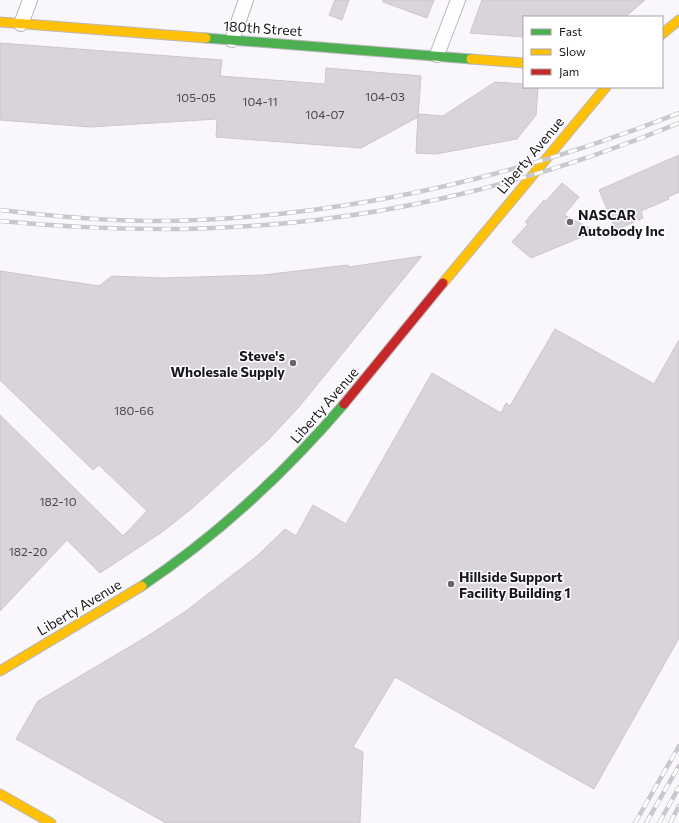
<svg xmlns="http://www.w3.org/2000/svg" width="679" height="823" viewBox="0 0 679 823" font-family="Commissioner,sans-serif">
<rect width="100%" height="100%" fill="#faf7fc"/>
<path fill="#d9d4d9" stroke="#cbc6ca" d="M335,0H349L342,20L329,15Z
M383,0H434L427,18L383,2Z
M482,0H645L625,17H524V37L470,33Z
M0,43L222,60L220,76L325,84L326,68L421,76L418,117L361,148L216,137L217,119L90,127L0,120Z
M495,82L524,84V87H538L536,115L517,139L436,154L416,153L418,114L443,116Z
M679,155V192L668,197L669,199L641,211L643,218L616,230L599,190Z
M562,183L579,197L564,215L596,231L531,258L512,242L528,224L525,222L544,200L546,201Z
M422,256L298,408L268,440L190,510L162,532L100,573L67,540L0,611V415L123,536L147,511L99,465L93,470L0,380V271L99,286L112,276L161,278L263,275L348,265L349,267Z
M555,329L654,384L679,340V638L594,789L395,677L353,747L363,752L360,823H166L16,739L38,701L146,637L186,611L257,556L285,529L296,536L313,505L346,524L432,373L501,413L506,403L510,406Z"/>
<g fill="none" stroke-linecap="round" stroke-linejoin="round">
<defs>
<path id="street" d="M21,24L30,0
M232,40L246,0
M437,55L458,0"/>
<path id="fast" d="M206,38L471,59
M142,586C218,535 284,474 344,404"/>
<path id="slow" d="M0,22L206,38
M662,34L679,20
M471,59L524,63
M443,283L606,87
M0,671L142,586
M0,794L51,823"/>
<path id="jam" d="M344,404L443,283"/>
</defs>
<use href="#street" stroke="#bab7bc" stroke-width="16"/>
<use href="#fast" stroke="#bab7bc" stroke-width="11"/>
<use href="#slow" stroke="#bab7bc" stroke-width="11"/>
<use href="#jam" stroke="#bab7bc" stroke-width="11"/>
<use href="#street" stroke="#fefeff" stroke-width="14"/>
<use href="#fast" stroke="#4caf50" stroke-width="9"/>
<use href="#slow" stroke="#ffc107" stroke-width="9"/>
<use href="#jam" stroke="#c62828" stroke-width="9"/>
<defs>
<path id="rail" d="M0,210C51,216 102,221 153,221C334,220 511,179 679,113
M0,221C84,229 167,232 250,226C397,217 543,179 679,123
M635,823L679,746
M646,823L679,766
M659,823L679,787
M670,823L679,806"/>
</defs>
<use href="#rail" stroke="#cac8ca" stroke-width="4.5"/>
<use href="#rail" stroke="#fff" stroke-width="3" stroke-dasharray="9" stroke-linecap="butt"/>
</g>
<g fill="#68656b" stroke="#fff" stroke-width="1.5">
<circle cx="570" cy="222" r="4"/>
<circle cx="293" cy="363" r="4"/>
<circle cx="451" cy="584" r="4"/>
</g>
<g text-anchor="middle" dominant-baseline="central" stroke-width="3" stroke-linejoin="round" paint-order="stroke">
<g font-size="12" fill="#4a464c">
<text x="385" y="96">104-03</text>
<text x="196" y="97">105-05</text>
<text x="260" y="101">104-11</text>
<text x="325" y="114">104-07</text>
<text x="134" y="410">180-66</text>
<text x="58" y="501">182-10</text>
<text x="28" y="551">182-20</text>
</g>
<g font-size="14" fill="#1a161d" stroke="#fff">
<text transform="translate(263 28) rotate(4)">180th Street</text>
<text transform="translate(530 155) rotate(-50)">Liberty Avenue</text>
<text transform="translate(324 405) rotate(-49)">Liberty Avenue</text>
<text transform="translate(79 607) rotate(-31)">Liberty Avenue</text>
</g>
<g font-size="14" font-weight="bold" fill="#1a161d" stroke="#fff" text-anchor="start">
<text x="578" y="214">NASCAR<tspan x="578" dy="16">Autobody Inc</tspan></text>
<text x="285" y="355" text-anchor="end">Steve's<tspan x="285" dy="16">Wholesale Supply</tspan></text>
<text x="459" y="576">Hillside Support<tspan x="459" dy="16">Facility Building 1</tspan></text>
</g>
</g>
<rect x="523" y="16" width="140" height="72" fill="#ffffff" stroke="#a3a2a5"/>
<rect x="531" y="29" width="20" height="6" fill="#4caf50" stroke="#a3a2a5"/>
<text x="559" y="36" font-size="12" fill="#1a161d">Fast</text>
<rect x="531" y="49" width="20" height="6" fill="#ffc107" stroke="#a3a2a5"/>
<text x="559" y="56" font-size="12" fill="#1a161d">Slow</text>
<rect x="531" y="69" width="20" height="6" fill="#c62828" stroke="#a3a2a5"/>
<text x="559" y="76" font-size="12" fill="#1a161d">Jam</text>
</svg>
